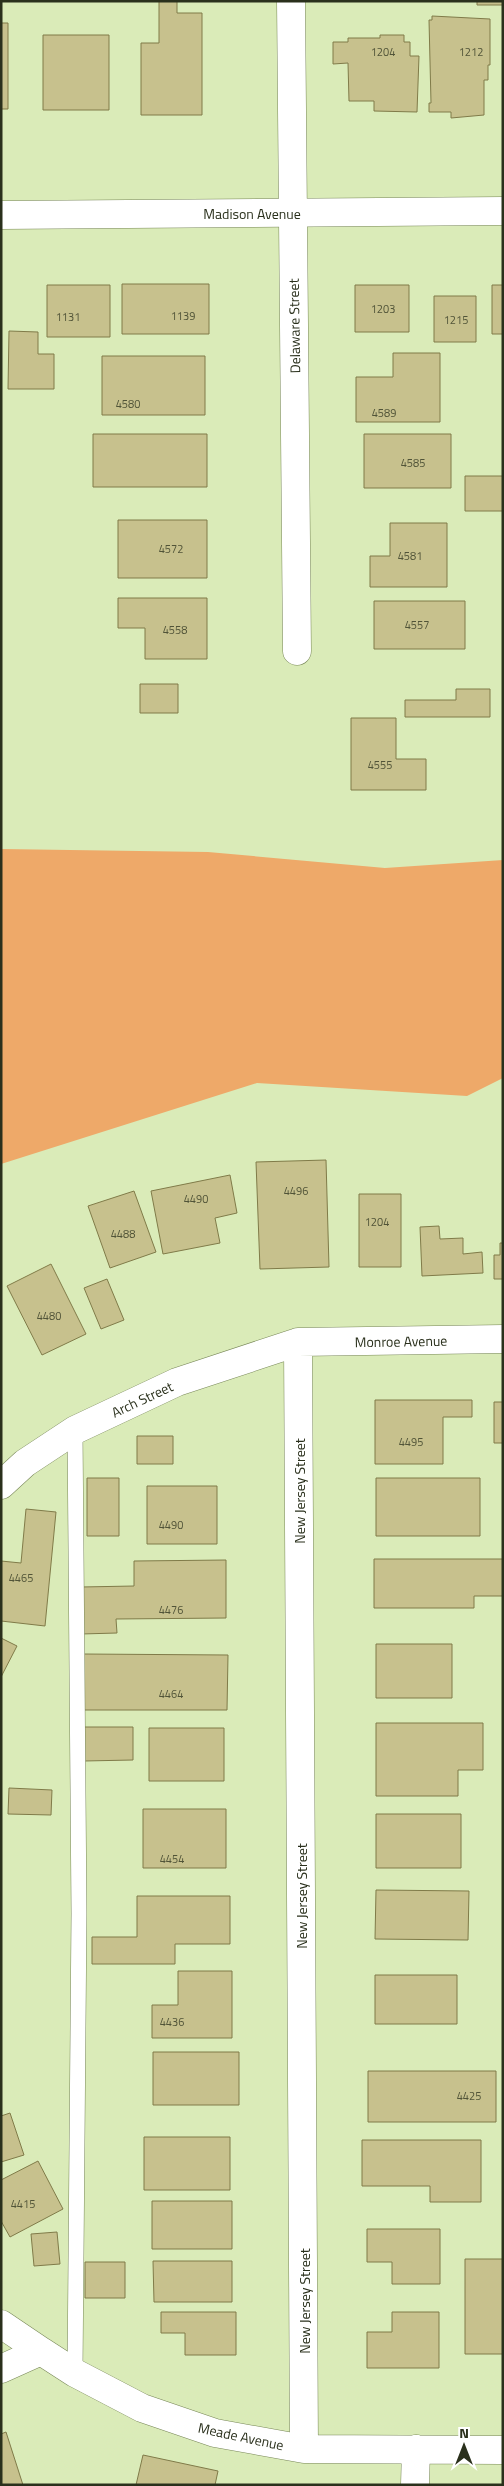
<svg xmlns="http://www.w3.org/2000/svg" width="504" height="2486" viewBox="0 0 504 2486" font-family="'Titillium Web',sans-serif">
<rect width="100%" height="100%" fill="#daebb8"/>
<path fill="#eea969" d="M1,849L208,852L385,868L503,860V1078L467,1096L257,1083L1,1164Z"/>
<path fill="#c7c18d" stroke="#807b49" d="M159,1H177V13H202V115H141V43H159Z
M477,1H503V5H477Z
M432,16L490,19V65H488V80H484V115L451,118V112H429V103H431L429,20H432Z
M1,23H8V109H1Z
M43,35H109V110H43Z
M380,35H404V42H410V56H419L417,112L374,111V101H349L348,63L333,64V42H348V38H380Z
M122,284H209V334H122Z
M47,285H110V337H47Z
M355,285H409V332H355Z
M492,285H503V334H492Z
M434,296H476V342H434Z
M9,331L38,332V354H54V389H8Z
M393,353H440V422H356V377H393Z
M102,356H205V415H102Z
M93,434H207V487H93Z
M364,434H451V488H364Z
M465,476H503V511H465Z
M118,520H207V578H118Z
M390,523H447V587H370V556H390Z
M118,598H207V659H145V628H118Z
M374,601H465V649H374Z
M140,684H178V713H140Z
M456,689H490V717H405V700H456Z
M351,718H396V759H426V790H351Z
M326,1160L329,1267L260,1269L256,1162Z
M230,1175L237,1213L215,1218L220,1243L163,1254L151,1191Z
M134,1191L156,1252L110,1268L88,1206Z
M359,1194H401V1267H359Z
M439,1226L440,1239L463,1238V1254L482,1252L483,1273L422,1276L420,1227Z
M500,1243H503V1279H494V1255H500Z
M51,1264L86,1334L42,1355L7,1286Z
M107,1279L124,1320L101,1329L84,1288Z
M375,1400H472V1417H443V1464H375Z
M494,1402H503V1443H494Z
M137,1436H173V1464H137Z
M87,1478H119V1536H87Z
M376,1478H480V1536H376Z
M147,1486H217V1544H147Z
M26,1509L56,1512L45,1626L1,1621V1561L21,1563Z
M374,1559H503V1596H474V1608H374Z
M226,1560V1618L116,1619L117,1633L81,1634V1587L134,1586V1561Z
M1,1638L17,1646L1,1677Z
M376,1644H452V1698H376Z
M83,1654L228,1655L227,1710H82Z
M376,1723H483V1770H458V1796H376Z
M84,1727H133V1760L84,1761Z
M149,1728H224V1781H149Z
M9,1788L52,1790L51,1815L8,1814Z
M143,1809H226V1868H143Z
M376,1814H461V1868H376Z
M376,1890L469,1891L468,1940L375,1939Z
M137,1896H230V1944H175V1964H92V1937H137Z
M178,1971H232V2038H152V2005H178Z
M375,1975H457V2024H375Z
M153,2052H239V2105H153Z
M368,2071H496V2122H368Z
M10,2113L24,2155L1,2162V2116Z
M144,2137H230V2190H144Z
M362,2140H481V2202H430V2186H362Z
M38,2161L63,2209L10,2237L1,2221V2180Z
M152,2201H232V2249H152Z
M367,2229H440V2284H392V2262H367Z
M57,2232L60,2264L34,2266L31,2234Z
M465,2259H503V2354H465Z
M153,2261H232V2302H154Z
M85,2262H125V2298H85Z
M161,2312H236V2355H185V2333H161Z
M392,2312H439V2368H367V2332H392Z
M6,2432L23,2485H1V2434Z
M143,2455L218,2471L215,2485H136Z"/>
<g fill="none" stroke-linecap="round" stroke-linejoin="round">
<defs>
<path id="lane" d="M75,1430L79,1913L75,2373"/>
<path id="street" d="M291,1L297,651
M298,1342L304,2449
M1,1485L25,1463L75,1430L177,1382L298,1342L503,1339
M1,2324L41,2351
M1,2369L41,2351L75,2373L142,2408L215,2433L304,2449L503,2450
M415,2485L416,2449"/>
<path id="secondary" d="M1,215L503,211"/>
</defs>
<use href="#lane" stroke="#788758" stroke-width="16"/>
<use href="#street" stroke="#788758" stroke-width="29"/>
<use href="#secondary" stroke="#788758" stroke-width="29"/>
<use href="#lane" stroke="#fff" stroke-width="15"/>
<use href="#street" stroke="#fff" stroke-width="28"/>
<use href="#secondary" stroke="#fff" stroke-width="28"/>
</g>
<g text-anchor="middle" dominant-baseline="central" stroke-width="4" stroke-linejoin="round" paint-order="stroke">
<g font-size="11" fill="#515438">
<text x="383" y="52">1204</text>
<text x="471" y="52">1212</text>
<text x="383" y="309">1203</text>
<text x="183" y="316">1139</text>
<text x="68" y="317">1131</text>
<text x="456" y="320">1215</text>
<text x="128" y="404">4580</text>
<text x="384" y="413">4589</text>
<text x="413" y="463">4585</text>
<text x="171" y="549">4572</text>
<text x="410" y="556">4581</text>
<text x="417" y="625">4557</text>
<text x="175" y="630">4558</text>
<text x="380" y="765">4555</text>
<text x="296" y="1191">4496</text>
<text x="196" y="1199">4490</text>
<text x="377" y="1222">1204</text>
<text x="123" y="1234">4488</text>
<text x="49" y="1316">4480</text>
<text x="411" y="1442">4495</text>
<text x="171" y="1525">4490</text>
<text x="21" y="1578">4465</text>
<text x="171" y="1610">4476</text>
<text x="171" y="1694">4464</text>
<text x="172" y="1859">4454</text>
<text x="172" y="2022">4436</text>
<text x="469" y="2096">4425</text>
<text x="23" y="2204">4415</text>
</g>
<g font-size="14" fill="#2a301c" stroke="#fff">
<text x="252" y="213">Madison Avenue</text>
<text transform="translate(294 326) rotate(-91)">Delaware Street</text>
<text transform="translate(401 1341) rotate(-1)">Monroe Avenue</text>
<text transform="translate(142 1399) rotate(-25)">Arch Street</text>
<text transform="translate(299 1491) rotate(-90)">New Jersey Street</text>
<text transform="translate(301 1896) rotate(-90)">New Jersey Street</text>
<text transform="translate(304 2301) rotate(-90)">New Jersey Street</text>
<text transform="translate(241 2436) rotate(12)">Meade Avenue</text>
</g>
</g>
<rect width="504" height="2486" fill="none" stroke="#2a301c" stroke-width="5"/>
<g transform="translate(464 2446)" stroke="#ffffff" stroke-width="4" paint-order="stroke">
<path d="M0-4L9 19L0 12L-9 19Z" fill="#2a301c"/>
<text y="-8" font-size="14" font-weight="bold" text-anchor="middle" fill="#2a301c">N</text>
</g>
</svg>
